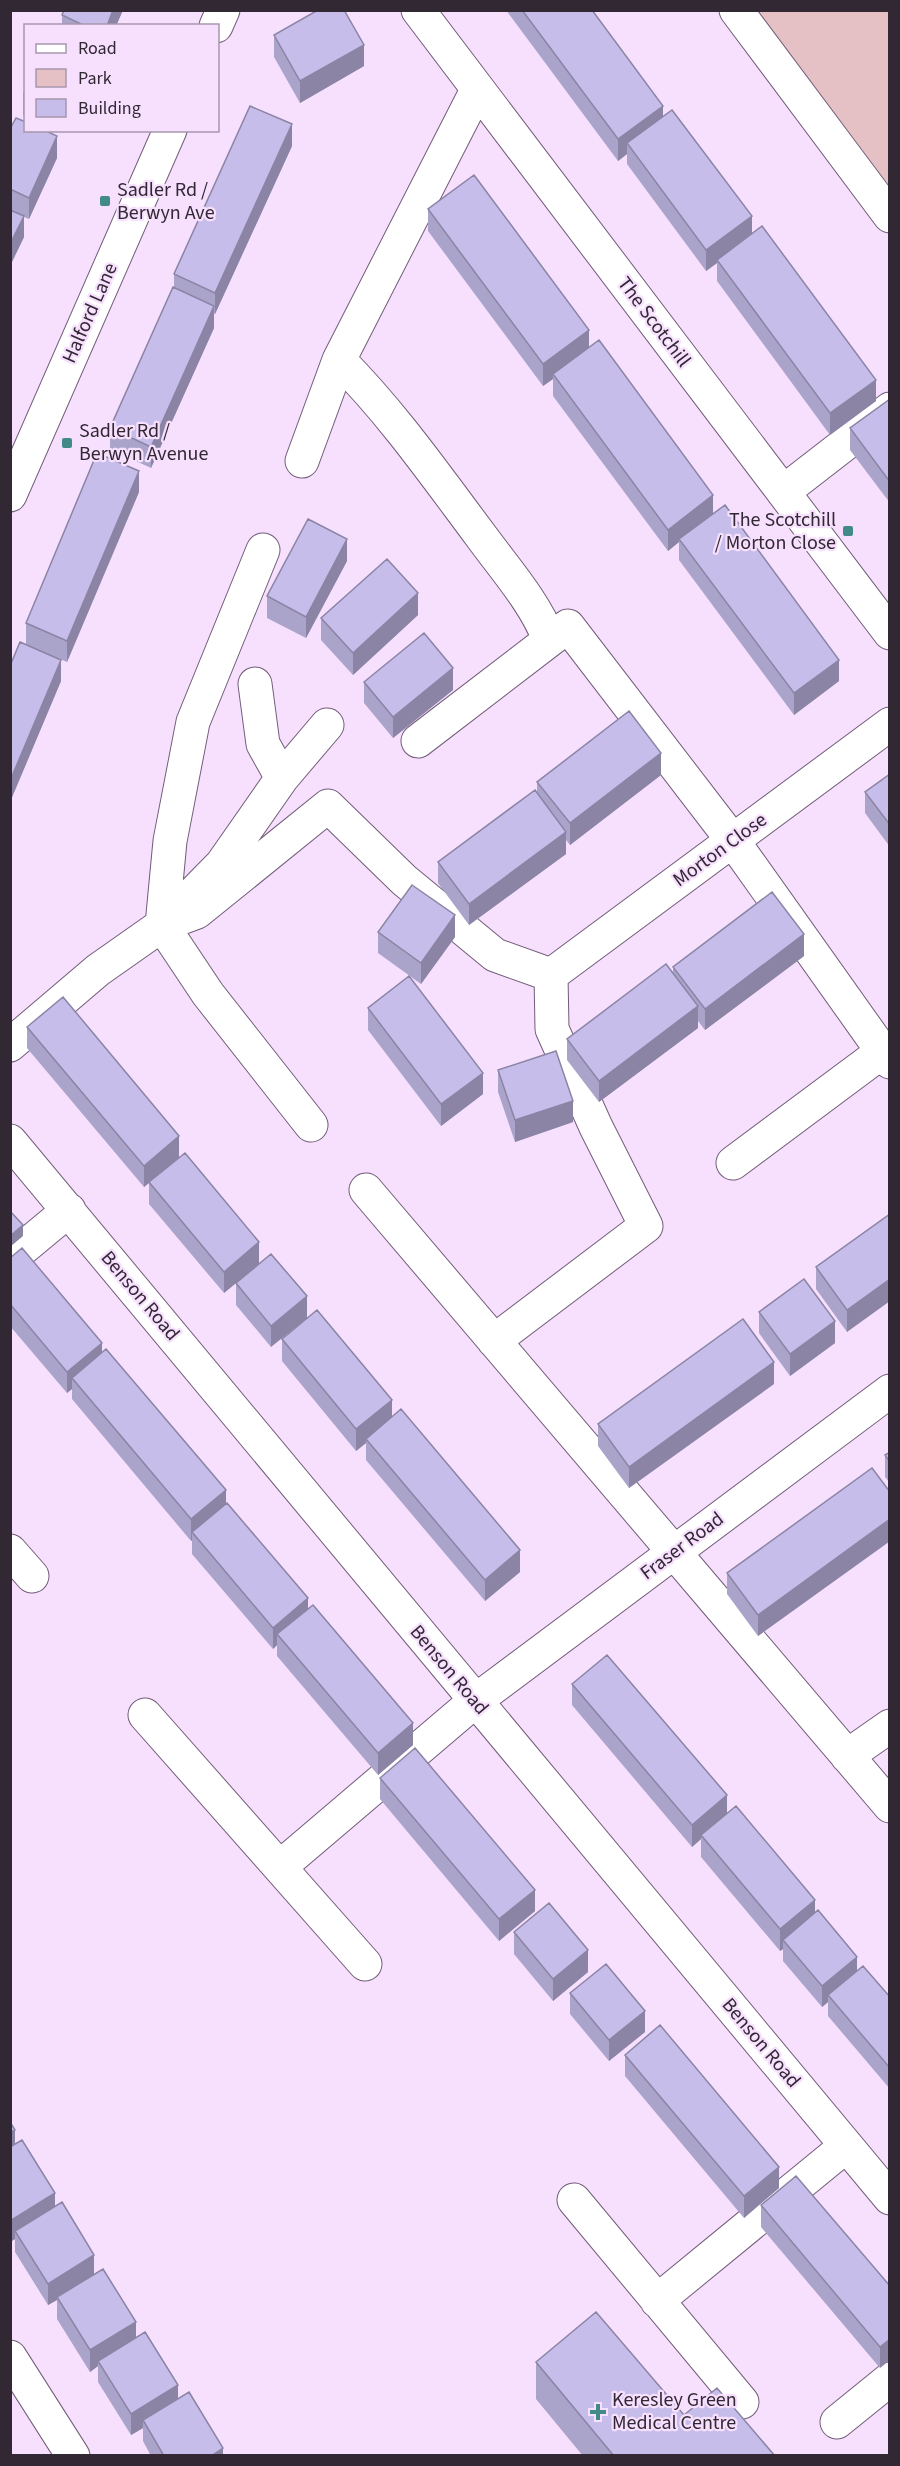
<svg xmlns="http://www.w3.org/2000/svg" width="900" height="2466" viewBox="0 0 900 2466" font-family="'Source Sans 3',sans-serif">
<rect width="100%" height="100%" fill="#f7dffe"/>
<path fill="#e5c1c6" d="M752,11H889V194Z"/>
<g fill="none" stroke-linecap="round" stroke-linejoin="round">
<defs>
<path id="minor" d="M418,10L890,633
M736,10L890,216
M216,26L223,10
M339,360C392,413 436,476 481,536C505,569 534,601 549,639
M302,461L339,360L477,90
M783,492L890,409
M10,495L170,130
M263,550L193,722L170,841L162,925L208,994L311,1125
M255,684L263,744L282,778L327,725
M418,741L568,626L733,841L890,1062
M162,925L197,912L328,806L404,880L495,955L551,975
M551,975L890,724
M10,1045L98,970L162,925L222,864L282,778
M10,1141L890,2198
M733,1163L882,1052
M366,1190L890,1806
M10,1259L69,1210
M494,1341L646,1226L596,1127L552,1029L551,975
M10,1551L32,1576
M145,1715L365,1964
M847,1756L890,1726
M280,1867L475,1701L890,1391
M574,2200L742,2402
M657,2301L846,2146
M10,2357L73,2456
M837,2422L890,2379"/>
</defs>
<use href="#minor" stroke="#725d78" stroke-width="35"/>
<use href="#minor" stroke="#fff" stroke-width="33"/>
</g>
<path fill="#aaa3ca" d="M64,10H123L116,26H62V15Z
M506,10H592L663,116L876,401L830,435L717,281V263L706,271L627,164V154L618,161Z
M274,35L364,66L300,103L274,57Z
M26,88V116L23,115V93Z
M10,129L57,158L29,219L24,217V237L10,266Z
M292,146L215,314H214V328L151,468L110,449V428L174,288V274Z
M428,209L589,348L839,681L794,715L679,560V542L668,551L553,396V379L543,386L428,231Z
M890,399V503L850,450V428Z
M139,492L67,662L46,653L61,681L10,802V666L26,644V623Z
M347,561L306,638L267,618V596Z
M418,615L353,675L321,640V618Z
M364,682L453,690L393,738L364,703Z
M890,774V847L865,813V792Z
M661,775L570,845L566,840V854L469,925L438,883V862L537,794V782Z
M378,932L455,937L421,984L378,953Z
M804,956L705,1030L698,1021V1028L599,1102L567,1060V1039L673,973V967Z
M368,1008L483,1094L441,1126L368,1030Z
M27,1027L179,1158L259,1264L271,1254V1347L236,1305V1283L224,1293L149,1204V1183L144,1187L27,1048Z
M498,1070L573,1122L515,1142L498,1092Z
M890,1214L847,1332L816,1289V1267Z
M10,1258L102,1352L226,1504L413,1745L378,1775L277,1656V1645L273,1649L192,1554V1540L191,1541L72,1399V1389L67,1393L10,1326Z
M759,1312L835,1343L790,1376L759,1333Z
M282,1339L392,1417L520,1572L485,1601L366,1460V1443L356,1451L282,1361Z
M774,1384L629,1488L598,1446V1424Z
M890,1452V1483L885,1477V1455Z
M890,1492V1541L758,1636L727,1594V1573Z
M572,1684L727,1813L815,1913L857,1971L890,1997V2089L828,2016V2002L822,2007L783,1961V1949L780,1951L701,1857V1839L692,1847L572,1705Z
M380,1778L535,1911L499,1941L380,1799Z
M514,1932L588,1972L553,2001L514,1954Z
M570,1993L645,2032L609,2061L570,2014Z
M625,2055L779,2188L744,2218L625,2076Z
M15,2144L55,2206L94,2274L136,2337L178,2399L223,2456H151L143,2441V2428L131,2435L98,2382V2366L90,2372L57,2319V2300L48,2305L15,2252V2239L10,2242Z
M761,2205L890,2286L880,2368L761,2227Z
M536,2362L684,2415L775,2456H583L536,2399Z"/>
<path fill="#8b84a4" d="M113,10H123L116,26H107Z
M364,45V66L300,103V81Z
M663,106V127L627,143V154L618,161V139Z
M292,124V146L215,314V293Z
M57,136V158L29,219V198Z
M24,216V237L10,266V244Z
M752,216V238L717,260V263L706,271V250Z
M214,306V328L151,468V447Z
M589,330V352L553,374V379L543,386V364Z
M876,380V401L830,435V413Z
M139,471V492L67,662V641Z
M713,495V517L679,539V542L668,551V530Z
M347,539V561L306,638V617Z
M418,593V615L353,675V653Z
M61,660V681L10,802V781Z
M839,660V681L794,715V693Z
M453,668V690L393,738V717Z
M661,753V775L570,845V823Z
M566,832V854L469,925V904Z
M455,915V937L421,984V963Z
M804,934V956L705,1030V1009Z
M698,1006V1028L599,1102V1081Z
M483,1073V1094L441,1126V1104Z
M573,1101V1122L515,1142V1120Z
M179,1136V1158L144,1187V1166Z
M23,1225V1236L10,1247V1236Z
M259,1242V1264L224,1293V1272Z
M890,1279V1301L847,1332V1310Z
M307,1296V1318L271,1347V1326Z
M835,1321V1343L790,1376V1354Z
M102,1343V1364L72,1378V1389L67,1393V1372Z
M774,1362V1384L629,1488V1467Z
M392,1400V1421L366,1439V1443L356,1451V1429Z
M226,1490V1512L192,1532V1540L191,1541V1519Z
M890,1519V1541L758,1636V1615Z
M520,1550V1572L485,1601V1580Z
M308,1598V1620L277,1634V1645L273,1649V1628Z
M413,1723V1745L378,1775V1753Z
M727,1795V1817L701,1835V1839L692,1847V1825Z
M535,1890V1911L499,1941V1919Z
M815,1900V1922L783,1940V1949L780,1951V1929Z
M588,1950V1972L553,2001V1979Z
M857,1957V1978L828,1995V2002L822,2007V1986Z
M645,2011V2032L609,2061V2040Z
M15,2130V2151L10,2154V2132Z
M779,2167V2188L744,2218V2196Z
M55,2193V2215L15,2231V2239L10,2242V2221Z
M94,2255V2277L57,2297V2300L48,2305V2284Z
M136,2322V2343L98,2361V2366L90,2372V2350Z
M890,2339V2360L880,2368V2347Z
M178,2385V2406L143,2420V2428L131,2435V2414Z
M223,2448V2456H211Z"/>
<path fill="#c6bdeb" stroke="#8b84a4" stroke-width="1.5" d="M64,10H113L107,26H85L62,15Z
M318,10H344L364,45L300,81L274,35Z
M522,10H592L663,106L618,139Z
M250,106L292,124L215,293L174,274Z
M672,110L752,216L706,250L627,143Z
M16,118L26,122V130H44L57,136L29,198L10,189V129Z
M474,175L589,330L543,364L428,209Z
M10,210L24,216L10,244Z
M762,226L876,380L830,413L717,260Z
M173,287L214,306L151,447L110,428Z
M599,340L713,495L668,530L553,374Z
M890,399V482L850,428Z
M97,453L139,471L67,641L26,623Z
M725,505L839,660L794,693L679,539Z
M308,519L347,539L306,617L267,596Z
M387,559L418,593L353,653L321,618Z
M424,633L453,668L393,717L364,682Z
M20,642L61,660L10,781V666Z
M629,711L661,753L570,823L537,782Z
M890,774V825L865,792Z
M535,790L566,832L469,904L438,862Z
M412,885L455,915L421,963L378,932Z
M772,892L804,934L705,1009L673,967Z
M666,964L698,1006L599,1081L567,1039Z
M409,976L483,1073L441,1104L368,1008Z
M63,997L179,1136L144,1166L27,1027Z
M556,1051L573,1101L515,1120L498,1070Z
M185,1153L259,1242L224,1272L149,1182Z
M10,1211L23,1225L10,1236Z
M890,1214V1279L847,1310L816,1267Z
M22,1248L102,1343L67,1372L10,1304V1258Z
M271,1254L307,1296L271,1326L236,1283Z
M804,1279L835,1321L790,1354L759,1312Z
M317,1310L392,1400L356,1429L282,1339Z
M743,1319L774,1362L629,1467L598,1424Z
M106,1349L226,1490L191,1519L72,1378Z
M401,1409L520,1550L485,1580L366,1439Z
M890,1452V1462L885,1455Z
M872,1468L890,1492V1519L758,1615L727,1573Z
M227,1503L308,1598L273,1628L192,1532Z
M313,1605L413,1723L378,1753L277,1634Z
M607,1655L727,1795L692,1825L572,1684Z
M415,1748L535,1890L499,1919L380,1778Z
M736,1806L815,1900L780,1929L701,1835Z
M549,1903L588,1950L553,1979L514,1932Z
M818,1910L857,1957L822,1986L783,1940Z
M606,1964L645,2011L609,2040L570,1993Z
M863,1966L890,1997V2068L828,1995Z
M660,2025L779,2167L744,2196L625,2055Z
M10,2122L15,2130L10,2132Z
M22,2140L55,2193L10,2221V2147Z
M796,2176L890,2286V2339L880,2347L761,2205Z
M62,2202L94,2255L48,2284L15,2231Z
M103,2269L136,2322L90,2350L57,2297Z
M596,2312L684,2415L717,2388L775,2456H614L536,2362Z
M145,2332L178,2385L131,2414L98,2361Z
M189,2392L223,2448L211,2456H164L143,2420Z"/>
<g fill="#428a89" stroke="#f7dffe" stroke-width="2">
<rect x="99" y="195" width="12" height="12" rx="3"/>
<rect x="61" y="437" width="12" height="12" rx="3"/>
<rect x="842" y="525" width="12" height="12" rx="3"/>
<path d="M595 2403h6v6h6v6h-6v6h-6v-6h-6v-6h6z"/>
</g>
<g text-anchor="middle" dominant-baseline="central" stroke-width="4.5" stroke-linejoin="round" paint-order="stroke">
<g font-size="20" fill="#312833" stroke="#f7dffe" text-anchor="start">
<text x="117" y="190">Sadler Rd /<tspan x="117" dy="23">Berwyn Ave</tspan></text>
<text x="79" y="431">Sadler Rd /<tspan x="79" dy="23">Berwyn Avenue</tspan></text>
<text x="836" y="520" text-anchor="end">The Scotchill<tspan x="836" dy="23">/ Morton Close</tspan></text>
<text x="612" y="2400">Keresley Green<tspan x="612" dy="23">Medical Centre</tspan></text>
</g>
<g font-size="20" fill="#312833" stroke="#f7dffe">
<text transform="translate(90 313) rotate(-66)">Halford Lane</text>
<text transform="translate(654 322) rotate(53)">The Scotchill</text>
<text transform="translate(720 850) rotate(-36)">Morton Close</text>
<text transform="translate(140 1296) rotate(50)">Benson Road</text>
<text transform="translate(682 1546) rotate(-37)">Fraser Road</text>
<text transform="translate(449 1670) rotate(50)">Benson Road</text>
<text transform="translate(761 2043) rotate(50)">Benson Road</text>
</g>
</g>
<rect width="900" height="2466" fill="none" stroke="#312833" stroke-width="24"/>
<rect x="24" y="24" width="195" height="108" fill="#f7dffe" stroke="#a896ad" stroke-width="1.5"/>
<rect x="36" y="44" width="30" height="9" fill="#ffffff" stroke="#a896ad" stroke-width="1.5"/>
<text x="78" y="54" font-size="18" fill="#312833">Road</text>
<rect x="36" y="69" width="30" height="18" fill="#e5c1c6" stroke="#a896ad" stroke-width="1.5"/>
<text x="78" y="84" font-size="18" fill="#312833">Park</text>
<rect x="36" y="99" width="30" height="18" fill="#c6bdeb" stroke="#a896ad" stroke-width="1.5"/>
<text x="78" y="114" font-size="18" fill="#312833">Building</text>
</svg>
